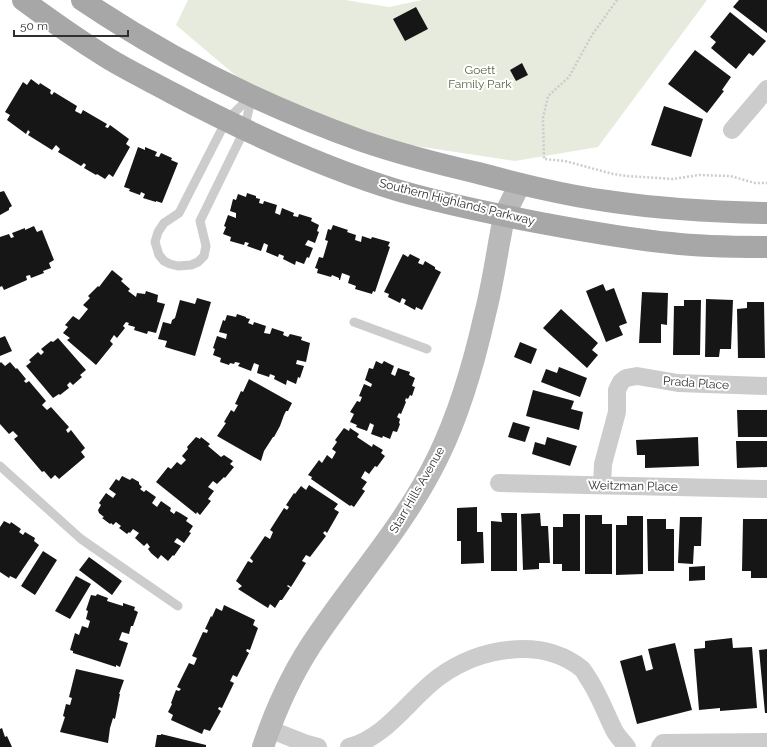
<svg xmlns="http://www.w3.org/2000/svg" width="767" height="747" viewBox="0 0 767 747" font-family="Raleway,sans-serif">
<rect width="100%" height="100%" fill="#fff"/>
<path fill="#e7ebdd" d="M188,0H345L389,7L422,0H707L598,147L515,161L363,138L255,92L176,25Z"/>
<path fill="#161616" d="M739,0H767V33L733,7Z
M416,7L428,29L405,41L393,19Z
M730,12L766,41L753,56L749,53L736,69L711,48L716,42L710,37Z
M695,50L731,77L722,90L724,91L707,113L668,84Z
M522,63L528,75L516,81L510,70Z
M31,79L39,85L40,83L51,90L50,93L52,95L54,92L77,106L75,111L81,114L83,110L107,124L105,127L108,128L110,125L129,139L126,144L130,147L113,177L109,174L105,179L97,174L96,175L84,168L86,165L84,163L81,166L58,152L60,149L56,145L52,150L28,135L30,132L28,130L26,134L7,120L10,115L5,112L23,82L27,85Z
M664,106L703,119L691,157L651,145Z
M138,147L145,150V147L157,152L155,156L159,157L161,153L172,158L171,160L178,163L162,203L156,201V202L143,198L145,194L141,192L140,195L129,191L130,189L124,187Z
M4,191L12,206L9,208V210L0,215V192Z
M247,193L256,196V198L260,199L259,203L263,204L264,201L277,205L275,213L280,215L282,208L294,213L293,216L298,217L299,214L312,218L311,221L319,225L317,231L319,232L315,243L308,240L305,245L313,248L309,258L307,257L304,264L296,261L295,265L283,259L284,256L279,254L278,257L266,252L268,245L264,243L261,251L247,246L249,243L245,242L244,245L230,241L231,237L223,234L226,227L224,226L228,215L236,218V213L230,211L233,199L236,200L238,194L246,197Z
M333,225L348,230L347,232L356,235L355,240L361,242L362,236L371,239L372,237L390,242L388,246L390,247L375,292L373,291L372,294L355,289L356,286L348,283L350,276L342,273L340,280H339V278L332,275L331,277L317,273L318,269L315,268L319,257L323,258L328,241L325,240L328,229L331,230Z
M34,226L37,232L42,230L54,260L49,263L51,268L43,271L44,273L31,278L30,275L26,276L27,280L4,290L2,286L0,287V237L9,234L11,238L14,237L12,233L25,228V230Z
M403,254L408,257L410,254L420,259L418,263L423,265L425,261L435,267V269L441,272L422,310L416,307L415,310L404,304L406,300L402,298L400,303L388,297L389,294L384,292Z
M112,270L123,279L121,281L130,289L128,291L136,297L137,293L145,294L146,291L158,295L157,302L165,304L156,333L148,331L147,334L134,330L135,327L128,325L129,323L126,322L123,326L125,328L117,338L114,335L110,341L113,344L96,365L67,340L70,338L63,333L68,327L65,325L73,316L79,320L88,309L83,305L90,298L88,296L98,286L99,287Z
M603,284L606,291L614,288L627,323L619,326L623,335L606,342L586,291Z
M642,292L668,293L667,325L661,324V343H639Z
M197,298L211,302L195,356L165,347L167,341L158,339L163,322L171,324L172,320L175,318L180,300L195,304Z
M706,299L733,300L731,349H720L719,357H705Z
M684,300H701L700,355H673L674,306H684Z
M747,302H764L765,358H738L737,309L747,308Z
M561,309L598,343L592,350L598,355L587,368L543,328Z
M237,314L246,317V318L250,319L248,323L253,325L254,322L266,326L264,333L270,334L272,328L284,332L283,335L288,337L290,334L302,337L301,340L310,343L306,362L297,360L296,364L304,366L300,378L298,377L296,384L287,380L286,385L274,379L275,376L270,374L269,377L257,373L259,365L254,363L251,371L238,366L240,363L235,362L234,364L230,363L229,365L220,362L221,358L213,355L215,349L213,348L217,336L226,339L227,334L219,332L223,320L225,321L227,315L236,317Z
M5,336L12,351L0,356V338Z
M58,338L86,370L80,375L82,377L73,385L70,382L67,385L69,388L60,395L59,394L53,398L26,366L31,362L29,360L38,352L41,355L44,352L41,349L51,341L53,342Z
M520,342L537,349L531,364L514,357Z
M376,361L382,364L384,361L394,366L391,374L395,376L398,368L410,372L409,375L415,378L412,386L415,387L412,396L410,395L408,399L406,398L405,401L406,402L401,414L399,413L397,417L400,419L399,423L400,424L397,432L393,431L390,439L383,436L382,438L371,434L374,425L370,423L367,431L356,427L357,425L350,422L354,414L350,412L357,401L360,402L362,397L359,396L364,384L371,387L372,384L365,380L369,368L373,369Z
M1,362L5,366L10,362L16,369L17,368L26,379L24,381L26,383L29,381L46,401L42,405L47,410L51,407L69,427L66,430L68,433L71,430L85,448L81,452L85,457L59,479L55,475L51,479L44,471L42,472L14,439L18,436L13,431L9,434L0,424V363Z
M559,367L587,378L580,397L541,382L546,369L557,373Z
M249,379L292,403L288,411H286L284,415L280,426L274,437H273L264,451L261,461L217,436L226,423L224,422L231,410L234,412L238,405L235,404L241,391L243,392Z
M533,390L574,401L571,409L583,412L579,430L526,416Z
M737,410H767V437H738Z
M513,422L530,427L525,442L508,437Z
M344,428L349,431L350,428L359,434L357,437L372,447L373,444L383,450L381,453L385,456L377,467L375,466L369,474L365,471L361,478L367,482L362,489L365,491L354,507L351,505L350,506L311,479L312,477L308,475L319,460L322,463L327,455L332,459L336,452L332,449L337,442L335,440Z
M196,437L200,439L201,437L210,444L208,446L221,457L224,455L233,461L230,464L234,467L225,478L224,477L217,484L213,481L208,487L214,491L208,499L211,501L200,515L197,512L196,514L156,482L168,467L171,469L177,462L181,465L186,460L182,456L188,449L187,447Z
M547,437L577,446L570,466L532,454L535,442L545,445Z
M698,437L699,466L645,468V455H637L636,440Z
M736,441H767V467L737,468Z
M122,476L130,480L132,478L139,482V484L142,487L140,489L144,492L146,490L156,497L152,503L157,507L161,501L171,508L170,511L174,514L176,511L180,513L188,518L186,521L193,526L189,532L191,533L184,543L177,538L174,542L181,546L174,556L173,555L168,561L161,555L158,559L151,553L148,549L150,547L147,543L144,546L135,538L139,533L133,529L130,533L129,532L127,534L119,528L121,526L116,522L113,525L111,523L110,524L102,518L104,517L99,513L98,510L101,505L99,503L106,493L113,498L116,494L109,489L116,479L119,481Z
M309,485L338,504L334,509L339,512L327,533L325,531L323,533L326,536L310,557L306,555L302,561L306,563L291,587L288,585L287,586L290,588L282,600H280L275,608L270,604L268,608L238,589L242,586L236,581L248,561L252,563L253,561L250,558L265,536L270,539L273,532L270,530L284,508L287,510L289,507L286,505L294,493L295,494L301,486L306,490Z
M477,507V532H483L484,563L461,564V541H457V508Z
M501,513H517V571H491V521L502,522Z
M540,513L541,526H548L550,563H539V569L523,570L521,514Z
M563,514H580V571H562V564H553V527H563Z
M585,515H602V524H612V574H585Z
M627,516H643V574L616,575V525H627Z
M680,517H702L701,546H694L693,564L678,563Z
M647,519H666V529H674V571H648Z
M743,519H767V578H751V571H742Z
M4,521L10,524L11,522L21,529L19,532L23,535L25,532L35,538L34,541L39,545L16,579L10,576L9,578L0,572V527Z
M43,551L57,560L35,595L21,586Z
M89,557L122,581L112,595L79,570Z
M705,566V580L689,581V567Z
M76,576L91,584L70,619L55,611Z
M97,594L108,598L107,601L123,606V603L135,607L134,610L138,612L133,626H131L129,634L122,632L119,640L128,643L120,667L116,665V667L73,653V651L70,650L75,633L79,635L82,626L88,628L90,621L86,619L88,611L86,610L91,595L96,596Z
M224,605L255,620L253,625L258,628L250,650L247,649L246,651L249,653L237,677L233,675L230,681L234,683L222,708L219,707L218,709L221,711L210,731L204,729L202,734L171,720L173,715L168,712L172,704L171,703L176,690L179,691L181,689L177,687L189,663L194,665L197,658L192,656L203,632L207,633L208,630L205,629L211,616L212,617L216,608L222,611Z
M732,638L733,648L752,647L757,708L720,711V708L699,710L694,649L705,648V641Z
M675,643L692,710L637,724L620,661L642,655L646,671L653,669L648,649Z
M767,649V713H765L759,650Z
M76,669L124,680L119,694H120L115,719L113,718L110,728L108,743L60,732L65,717L63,716L66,704L70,705L72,698L69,697Z
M2,728L5,737L7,736L12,747H0V729Z
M161,734L206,745V747H155L157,735H161Z"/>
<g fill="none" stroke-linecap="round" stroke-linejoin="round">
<path stroke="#ccc" stroke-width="2.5" stroke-dasharray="2 2" stroke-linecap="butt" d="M617,0L592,35L569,77L548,96L543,118L544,159L565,161L613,174L627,176L673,179L699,175L730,176L755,183H767"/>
<path stroke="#ccc" stroke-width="9" d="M252,95L244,131L200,221L206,246L204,256L198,262L191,265L178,266L170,264L164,261L159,255L155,242L158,232L164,223L179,213L226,121Z
M354,322L427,349
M0,466L81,539L178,606"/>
<path stroke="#ccc" stroke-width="18" d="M732,130L767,89
M499,483L767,489
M602,485L603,464L617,412V390L621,382L626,378L637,376L678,383L767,386
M269,729L307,744L318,747
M349,747C387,737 409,699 439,677C479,648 541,636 582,669C585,672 587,677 590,681C600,697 606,714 614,730C617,736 623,742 627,747
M660,747L663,743L767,742"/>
<path stroke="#b9b9b9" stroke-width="22" d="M263,747C275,711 291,676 311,645C353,581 404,527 438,457C460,412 474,363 485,314C491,291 495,267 499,243C501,234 502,224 505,215C509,205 515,194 520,184"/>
<path stroke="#a7a7a7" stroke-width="22" d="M23,0C50,20 77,39 106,57C127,70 150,81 172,93C246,132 321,167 400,191C446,204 494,214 541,223C584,231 627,239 671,243C703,247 735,247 767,247
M82,0C168,58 264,106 362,141C400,154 439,164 478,173C520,184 563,195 607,201C660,209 713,212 767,213"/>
</g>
<g text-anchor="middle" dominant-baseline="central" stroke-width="4" stroke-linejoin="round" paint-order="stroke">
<g font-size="12" fill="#58683e" stroke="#fff">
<text x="480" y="70">Goett<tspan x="480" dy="14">Family Park</tspan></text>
</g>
<g font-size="12" fill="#2f2f2f" stroke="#fff">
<text transform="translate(457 202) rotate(14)">Southern Highlands Parkway</text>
<text transform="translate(696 383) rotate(4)">Prada Place</text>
<text transform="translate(633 486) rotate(1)">Weitzman Place</text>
<text transform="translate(417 490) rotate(-60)">Starr Hills Avenue</text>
</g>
</g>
<path d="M14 30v6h114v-6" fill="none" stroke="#2f2f2f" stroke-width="2"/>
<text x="20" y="30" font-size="12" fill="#2f2f2f" stroke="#ffffff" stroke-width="3" paint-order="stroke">50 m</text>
</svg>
